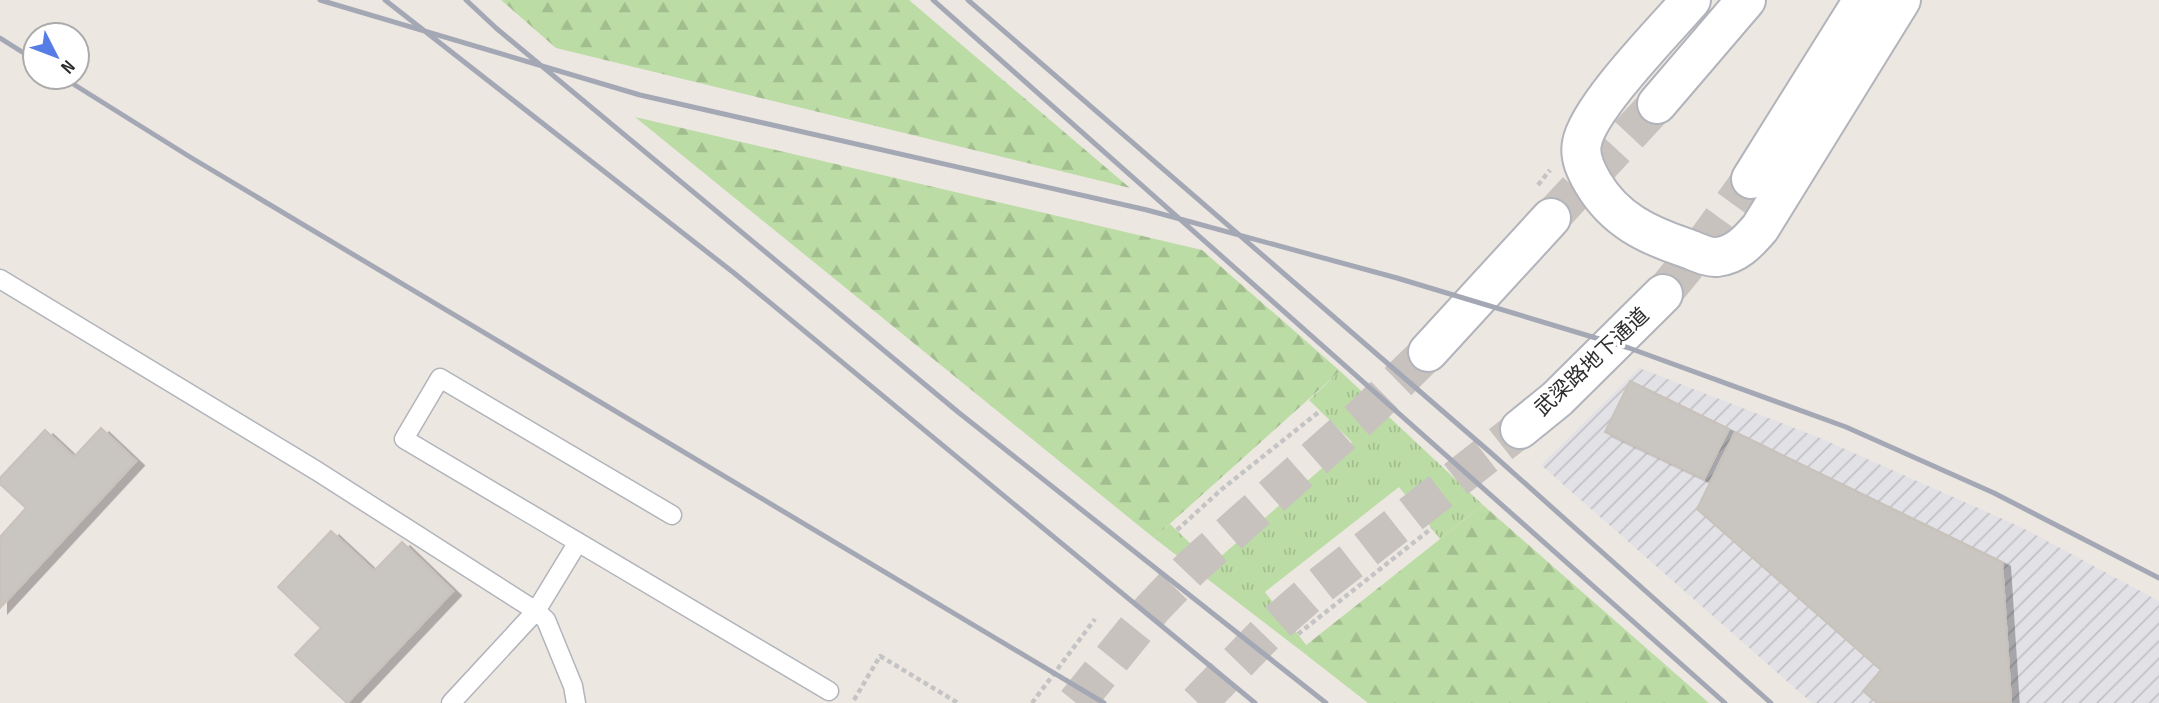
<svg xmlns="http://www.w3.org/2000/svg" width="2159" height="703" viewBox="0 0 2159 703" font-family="'Sofia Sans Condensed','Noto Sans SC',sans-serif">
<defs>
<pattern id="industrial-furrows" width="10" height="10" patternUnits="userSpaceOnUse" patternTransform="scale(1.75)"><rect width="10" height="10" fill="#e2e1e6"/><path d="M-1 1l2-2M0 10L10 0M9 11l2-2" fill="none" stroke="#c2c1c6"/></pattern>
<pattern id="grass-tufts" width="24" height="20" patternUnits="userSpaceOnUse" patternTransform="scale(1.75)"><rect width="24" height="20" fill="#bcdca5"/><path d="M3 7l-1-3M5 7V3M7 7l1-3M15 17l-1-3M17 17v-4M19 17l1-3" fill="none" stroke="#a2bd8e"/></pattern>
<pattern id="forest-firs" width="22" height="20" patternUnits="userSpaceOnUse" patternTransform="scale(1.75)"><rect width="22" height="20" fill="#bcdca5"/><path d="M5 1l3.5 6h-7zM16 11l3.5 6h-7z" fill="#a2bd8e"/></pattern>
<filter id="shadow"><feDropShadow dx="8" dy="4.5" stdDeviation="0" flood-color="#0004"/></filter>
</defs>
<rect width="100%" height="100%" fill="#ede7e2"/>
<path fill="url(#industrial-furrows)" d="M1639,368L1820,438L2021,527L2159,601V703H1812L1541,465Z"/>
<path fill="url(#grass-tufts)" d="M1340,371L1483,505L1440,539L1399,487L1265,592L1307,646L1300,650L1154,538L1170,524L1212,564L1352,442L1309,400Z"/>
<path fill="url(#forest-firs)" d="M501,0H909L1130,188L556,48Z
M635,117L1202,250L1340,371L1154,538Z
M1483,505L1709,703H1368L1300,650Z"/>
<path fill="#c9c5c0" stroke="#c8c2bb" stroke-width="2" filter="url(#shadow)" d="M1630,381L1729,429L1704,479L1605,432Z
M101,428L136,461L0,608V537L26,508L0,484V478L45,430L74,457Z
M1735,432L2002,562L2011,703H1877L1863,691L1881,670L1697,509Z
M331,531L374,571L402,542L453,591L347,703L295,655L321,628L278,587Z"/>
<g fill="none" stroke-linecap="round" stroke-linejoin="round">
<path stroke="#c7c2be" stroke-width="38" stroke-dasharray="38 19" stroke-linecap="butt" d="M1551,218L1657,104
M1663,294L1704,244L1751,179
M1076,703L1152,609L1192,567L1365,414L1428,352
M1198,703L1271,628L1313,591L1520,429"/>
<defs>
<path id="lane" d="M0,279L317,471L536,611L546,620L573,686L576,703
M672,515L440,378L404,439L829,691
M451,703L536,611L578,542"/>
<path id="secondary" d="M1691,0C1665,30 1588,108 1582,143C1579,157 1586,171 1593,183C1615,220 1647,235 1686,248C1695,251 1708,258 1717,257C1736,255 1748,242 1760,228L1901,0
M1657,104L1746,0
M1751,179L1863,0
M1428,352L1551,218
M1520,429L1557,399L1663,294"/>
</defs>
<use href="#lane" stroke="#b2b4bb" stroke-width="21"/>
<use href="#secondary" stroke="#b2b4bb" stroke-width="42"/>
<path stroke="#c4c4c4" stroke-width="4.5" stroke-dasharray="5 3.5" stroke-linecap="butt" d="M1538,185L1550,170
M1177,530L1222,489L1320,411
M1298,634L1432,528
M854,700L880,656L958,703
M1032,703L1095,619"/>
<use href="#lane" stroke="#fff" stroke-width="18"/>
<use href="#secondary" stroke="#fff" stroke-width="38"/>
<path stroke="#a4a8b5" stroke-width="5" d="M320,0L640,95L1147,210L1397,278L1629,348L1846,427L1994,493L2159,578
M385,0L734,273L1255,703
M466,0L496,28L958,412L1326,703
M933,0L1725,703
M968,0L1491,453L1771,703
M0,38L35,60
M62,77L190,157L1104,703"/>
</g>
<g text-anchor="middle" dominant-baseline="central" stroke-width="7" stroke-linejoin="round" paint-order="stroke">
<g font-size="21" fill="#2d2d2d" stroke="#fff">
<text transform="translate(1592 362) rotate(-43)">武梁路地下通道</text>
</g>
</g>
<g transform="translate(56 56) rotate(132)"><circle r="33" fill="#ffffff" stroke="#ababab" stroke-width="2"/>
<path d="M0-5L12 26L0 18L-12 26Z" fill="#567ce6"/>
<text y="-10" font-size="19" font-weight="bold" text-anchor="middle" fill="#2d2d2d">N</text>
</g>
</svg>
